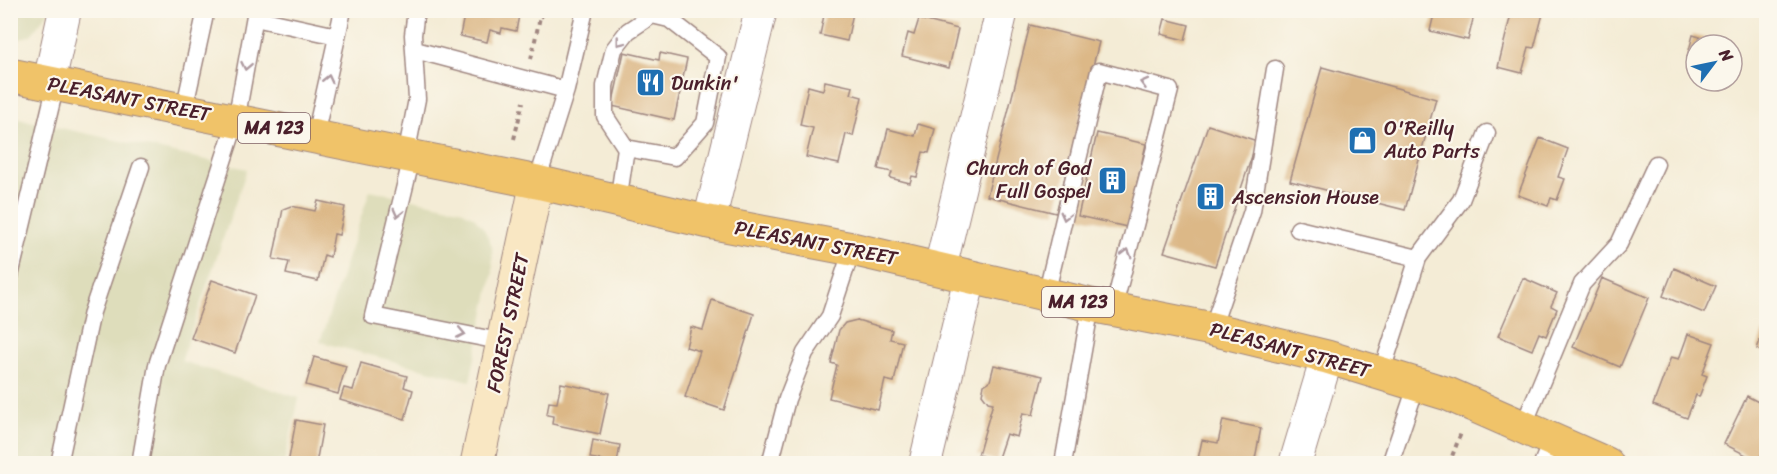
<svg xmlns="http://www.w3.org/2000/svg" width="1777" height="474" viewBox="0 0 1777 474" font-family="Sriracha,sans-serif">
<rect width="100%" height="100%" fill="#fbf7ec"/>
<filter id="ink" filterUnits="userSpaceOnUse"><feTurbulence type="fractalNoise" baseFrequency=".0167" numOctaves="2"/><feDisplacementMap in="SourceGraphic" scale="12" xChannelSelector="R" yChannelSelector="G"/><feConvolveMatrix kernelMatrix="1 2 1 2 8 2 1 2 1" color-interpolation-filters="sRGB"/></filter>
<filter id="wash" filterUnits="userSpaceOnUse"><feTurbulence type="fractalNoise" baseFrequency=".008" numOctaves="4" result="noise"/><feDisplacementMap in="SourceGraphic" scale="24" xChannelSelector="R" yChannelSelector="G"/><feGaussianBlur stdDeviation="1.35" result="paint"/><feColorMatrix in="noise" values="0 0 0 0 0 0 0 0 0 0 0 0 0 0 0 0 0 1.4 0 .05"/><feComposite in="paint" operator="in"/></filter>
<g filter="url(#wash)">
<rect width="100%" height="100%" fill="#f4ecd6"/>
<path fill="#deddbb" d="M11,11H49L31,35L18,40L11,39Z
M11,117L247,169L181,361L299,398L284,463L11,464Z
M370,190L459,209L474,217L484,229L492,246L493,273L470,381L320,342Z"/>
<g id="blocks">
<path fill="#dcb887" d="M465,10H520L516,31L502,28L501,33L490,30L487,42L460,36Z
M825,10L853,13L847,41L820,35Z
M1435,10L1475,11L1468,40L1430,31Z
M1512,10H1544L1534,48L1529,47L1522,73L1498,67Z
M919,19L958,29L949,68L902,56L908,33L914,35Z
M1165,19L1189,25L1185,40L1161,34Z
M1030,25L1099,42L1056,213L987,196Z
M1693,35L1710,40L1709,45H1696V61L1687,58Z
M624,52L659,60L660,53L687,59L674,120L612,106Z
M1322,67L1436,99L1405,210L1290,181Z
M825,81L853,87L851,94L862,97L853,136L846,134L839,164L806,157L813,128L800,125L808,86L823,90Z
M918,124L935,129L929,153L923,152L917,177L912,176L910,183L890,178L892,172L878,169L888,129L915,136Z
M1208,125L1257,141L1215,266L1164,252Z
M1097,133L1146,144L1127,227L1078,216Z
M1540,138L1568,149L1558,177L1565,179L1557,200L1551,198L1548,206L1518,195Z
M318,201L345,207L339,235L334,234L330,257L324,255L318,281L286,274L289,262L273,259L283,209L291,206L315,211Z
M1674,268L1716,286L1704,313L1663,296Z
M1523,278L1557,293L1551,306L1557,309L1546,336L1539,333L1532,350L1498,336Z
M1602,278L1649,298L1620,367L1573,347Z
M212,280L255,295L235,353L191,338Z
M712,300L754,314L724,410L685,397L700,351L686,347L691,327L703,330Z
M857,320L892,330L890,339L903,342L894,382L885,380L878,410L829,398L837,365L831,363L839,330L845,323Z
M1763,332L1766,333V353L1757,349Z
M1688,334L1714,343L1702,374L1707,376L1699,397L1696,395L1687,418L1653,405L1671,357L1679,359Z
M314,357L346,366L338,394L306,385Z
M361,363L407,376L404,387L413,390L405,419L340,400L344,388L353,390Z
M994,365L1043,376L1033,415L1023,413L1017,437L1006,434L997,461L978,455L993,403L988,402L982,394L984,385L990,381Z
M561,383L609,393L600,434L552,424L553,416L547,415L549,402L557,403Z
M1747,396L1766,406V445L1758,461L1724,444Z
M296,420L323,425L316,464H288Z
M1223,420L1261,428L1254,464H1197L1202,440L1218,443Z
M593,440L620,445L617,463L590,458Z"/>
</g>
</g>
<g filter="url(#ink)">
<use href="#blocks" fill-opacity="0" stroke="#9f8680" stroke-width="1.5"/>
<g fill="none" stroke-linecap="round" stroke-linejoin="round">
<defs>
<path id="lane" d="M255,18L337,36
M415,50L566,90
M184,110L206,10
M315,136L343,10
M406,155L417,99L413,35L416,10
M412,157L373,316L504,342
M537,182L566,90L585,10
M618,202L626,148L605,116V86L614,49L628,31L652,15L669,19L718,57L705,123L675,157L626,148
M1298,229L1418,258
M10,276L56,84
M1046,295L1099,71L1170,90L1113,310
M1212,329L1252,211L1275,69
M1381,374L1418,258L1461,200L1487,133
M1523,427L1582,284L1619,244L1656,164
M59,464L92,312L141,167
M140,464L157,365L236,121L256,10
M770,464L787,399L805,353L830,316L852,249
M1063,464L1091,305
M1390,464L1417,384
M1542,464L1552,439"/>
<path id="street" d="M49,83L65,10
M709,222L761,10
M940,269L1002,10
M925,464L970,277
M1295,464L1327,357"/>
<path id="secondary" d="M477,464L537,182"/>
<path id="highway" d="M10,75L537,182L709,222L852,249L1091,305L1212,329L1327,357L1448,394L1607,464"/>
</defs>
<use href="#lane" stroke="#9f8680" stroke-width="19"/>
<use href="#street" stroke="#9f8680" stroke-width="34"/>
<use href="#secondary" stroke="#9f8680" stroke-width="35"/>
<use href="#highway" stroke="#9f8680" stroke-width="35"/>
<path stroke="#9f8680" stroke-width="4" stroke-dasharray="4.5 4.5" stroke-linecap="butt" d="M540,17L548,10
M531,59L540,17L538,10
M514,139L523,102
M1449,464L1461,433"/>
<use href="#lane" stroke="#fff" stroke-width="16"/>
<use href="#street" stroke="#fff" stroke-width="32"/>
<use href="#secondary" stroke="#f9e7c3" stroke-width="33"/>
<use href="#highway" stroke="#f0c369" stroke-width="33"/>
</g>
<defs><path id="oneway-chevron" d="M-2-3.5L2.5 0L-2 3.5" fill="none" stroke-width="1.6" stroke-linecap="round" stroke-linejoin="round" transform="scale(1.5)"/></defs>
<g stroke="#ae9aa0">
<use href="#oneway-chevron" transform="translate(620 42) rotate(128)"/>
<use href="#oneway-chevron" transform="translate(246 66) rotate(101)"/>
<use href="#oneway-chevron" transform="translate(328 79) rotate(-77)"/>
<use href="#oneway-chevron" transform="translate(1144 83) rotate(-165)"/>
<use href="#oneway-chevron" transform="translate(398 213) rotate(104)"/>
<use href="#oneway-chevron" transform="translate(1065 216) rotate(104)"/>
<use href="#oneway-chevron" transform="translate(1127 253) rotate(-75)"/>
<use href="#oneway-chevron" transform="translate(461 333) rotate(11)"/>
</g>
</g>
<defs>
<symbol id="restaurant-square" viewBox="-11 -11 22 22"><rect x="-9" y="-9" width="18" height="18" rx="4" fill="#1f6fb2" stroke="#fbf7ec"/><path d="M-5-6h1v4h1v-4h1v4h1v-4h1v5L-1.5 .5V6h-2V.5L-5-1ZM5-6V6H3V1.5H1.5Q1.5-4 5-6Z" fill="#fff"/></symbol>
<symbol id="shop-square" viewBox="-11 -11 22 22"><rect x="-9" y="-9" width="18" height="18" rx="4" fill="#1f6fb2" stroke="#fbf7ec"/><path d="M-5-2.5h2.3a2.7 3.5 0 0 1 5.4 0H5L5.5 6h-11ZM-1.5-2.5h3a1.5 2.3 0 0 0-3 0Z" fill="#fff"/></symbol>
<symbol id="building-square" viewBox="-11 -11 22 22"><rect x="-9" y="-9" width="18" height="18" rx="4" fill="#1f6fb2" stroke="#fbf7ec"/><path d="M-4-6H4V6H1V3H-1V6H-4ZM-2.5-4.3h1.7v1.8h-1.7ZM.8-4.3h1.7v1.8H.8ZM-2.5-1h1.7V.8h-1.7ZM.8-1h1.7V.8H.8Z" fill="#fff"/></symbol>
</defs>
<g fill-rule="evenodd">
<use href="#restaurant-square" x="634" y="66" width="33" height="33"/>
<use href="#shop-square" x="1346" y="124" width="33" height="33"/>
<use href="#building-square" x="1096" y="164" width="33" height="33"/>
<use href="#building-square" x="1194" y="180" width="33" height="33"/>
</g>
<g text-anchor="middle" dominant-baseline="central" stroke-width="4.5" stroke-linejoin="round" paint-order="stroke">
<g fill="#fbf7ec" stroke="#7f6065" stroke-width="1.5">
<rect x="238" y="113" width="72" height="30" rx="4.5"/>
<rect x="1042" y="287" width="72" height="30" rx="4.5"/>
</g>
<g font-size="18" font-weight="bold" fill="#4a1f2b">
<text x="274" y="128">MA 123</text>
<text x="1078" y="302">MA 123</text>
</g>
<g font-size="20" fill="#4a1f2b" stroke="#fbf7ec" text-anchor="start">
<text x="671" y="83">Dunkin'</text>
<text x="1384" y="128">O'Reilly<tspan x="1384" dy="23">Auto Parts</tspan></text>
<text x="1091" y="168" text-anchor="end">Church of God<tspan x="1091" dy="23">Full Gospel</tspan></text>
<text x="1232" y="197">Ascension House</text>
</g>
<g font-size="20" fill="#4a1f2b" stroke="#fbf7ec">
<text transform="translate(129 99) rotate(11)">PLEASANT STREET</text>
<text transform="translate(816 243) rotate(11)">PLEASANT STREET</text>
<text transform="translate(508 323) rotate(-78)">FOREST STREET</text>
<text transform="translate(1290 350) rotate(15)">PLEASANT STREET</text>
</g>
</g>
<rect width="1777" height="474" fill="none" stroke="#fbf7ec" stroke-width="36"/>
<g transform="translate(1714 63) rotate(58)"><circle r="28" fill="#fbf7ec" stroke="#b4a19f" stroke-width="1.5"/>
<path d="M0-4.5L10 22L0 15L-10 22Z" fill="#1f6fb2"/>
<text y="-9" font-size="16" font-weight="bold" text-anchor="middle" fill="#4a1f2b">N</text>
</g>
</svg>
